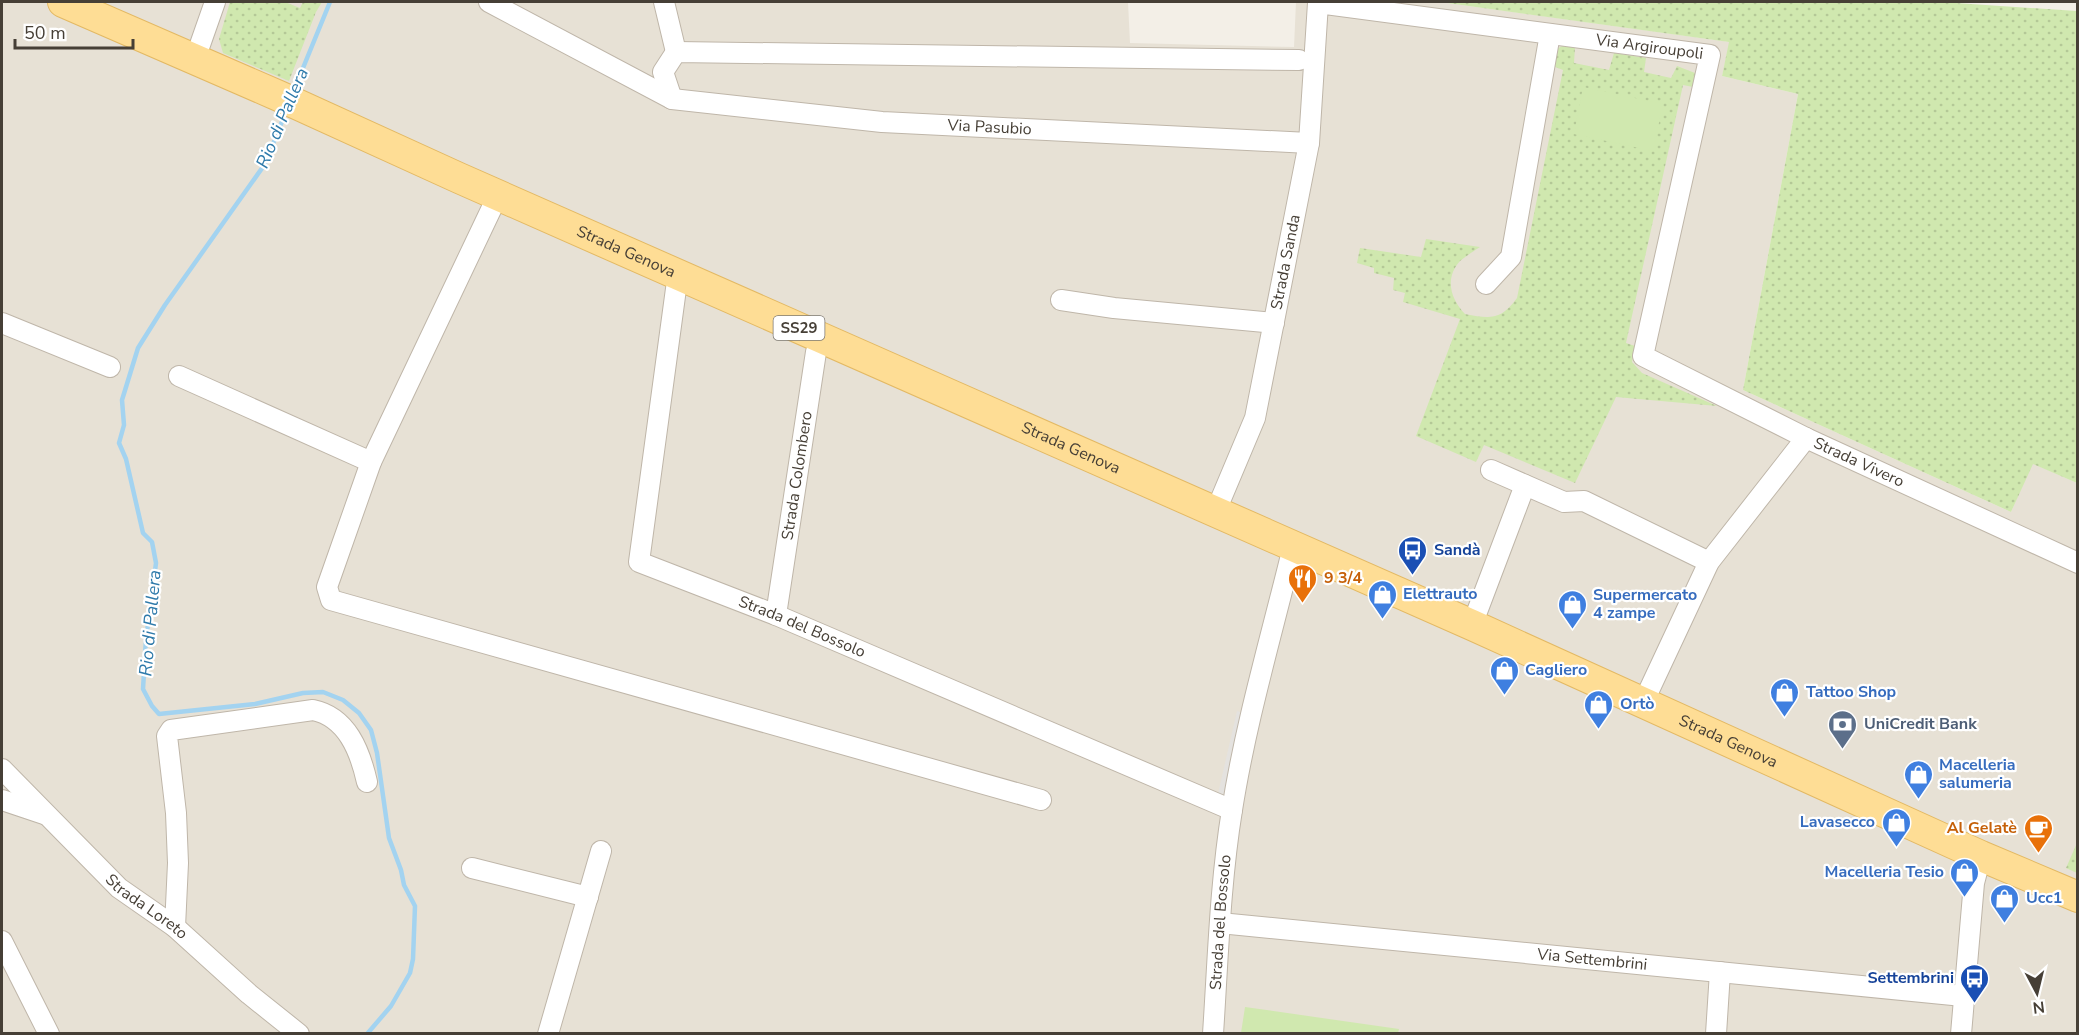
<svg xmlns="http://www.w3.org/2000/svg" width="2079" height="1035" viewBox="0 0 2079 1035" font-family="'Nunito Sans',sans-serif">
<defs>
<pattern id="grass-dots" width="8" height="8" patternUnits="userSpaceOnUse" patternTransform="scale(1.5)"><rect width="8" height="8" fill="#d0e8af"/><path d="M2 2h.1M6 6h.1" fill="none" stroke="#b4c897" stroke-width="1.8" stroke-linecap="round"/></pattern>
</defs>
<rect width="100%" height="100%" fill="#f3efe7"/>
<path fill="#e7e1d5" d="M2,2H1128L1130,43L1294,47L1296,2H1440L1730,42L1722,76L1798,94L1743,390L2011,512L2032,463L2077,483V1033L2,1034Z"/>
<path fill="url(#grass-dots)" d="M230,2H285L300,8L303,2H322L316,12L289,81L223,53L219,39Z
M1440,2H1941L2077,11V483L2033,464L2011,512L1743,390L1798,94L1722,76L1729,42Z
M1567,45L1575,47L1574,63L1609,70L1614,53L1646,58L1644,72L1671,78L1677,66L1695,73L1693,87L1683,85L1626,343L1635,346L1632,362L1642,373L1717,406L1616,397L1575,483L1484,445L1476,462L1416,436L1460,319L1403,302L1405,293L1393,290L1394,278L1374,273V268L1357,263L1360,248L1421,257L1426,239L1480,247C1474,251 1466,256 1460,261C1444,279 1451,299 1465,314C1491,319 1501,320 1517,298L1563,70L1550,65C1554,54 1554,47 1567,45Z
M2077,843V873L2066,868Z"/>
<path fill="#d0e8af" d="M1583,87L1663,104L1653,151L1574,134Z
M1245,1007L1399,1029L1398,1033H1241Z"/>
<path fill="#e4e2df" d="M1237,711L1249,715L1229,801L1217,798Z"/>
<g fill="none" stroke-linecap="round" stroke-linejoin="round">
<path stroke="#a3d3f0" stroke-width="4.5" d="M294,90L330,2
M287,109L265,164L165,305L138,348L122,400L124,425L119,443L126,459L143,533L152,542L156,563L146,639L143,689L152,706L159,714L255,704L303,693L323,692L343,700L359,713L371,730L377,753L389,838L401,870L404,885L415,906L413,959L410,973L391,1006L367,1034"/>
<defs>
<g id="minor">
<path id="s1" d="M489,2L672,99L882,122L1309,143"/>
<path d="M664,2L676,52"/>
<path d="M195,59L215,2"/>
<path d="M672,99L663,72L676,52L1299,60"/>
<path d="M498,195L371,462L327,587L331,600L1041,800"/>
<path id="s2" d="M678,274L639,562L776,615L1232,810"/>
<path d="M1486,284L1511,257L1550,34"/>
<path d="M1061,300L1114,308L1274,323"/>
<path d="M2,323L110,367"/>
<path d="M179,376L371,462"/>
<path d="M1491,470L1564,502L1584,501L1709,562"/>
<path id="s3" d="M1215,513L1255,418L1309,143L1318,3L1710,55L1643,356L1806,438L2078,563"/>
<path id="s4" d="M776,615L816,352L822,338"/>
<path d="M1472,625L1525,485"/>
<path d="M1643,703L1709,562L1806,438"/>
<path id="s5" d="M2,769L119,888L175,927L249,994L299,1034"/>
<path d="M2,800L44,814"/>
<path d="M472,868L588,897"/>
<path id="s6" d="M1220,923L1963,996"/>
<path d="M175,927L178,863L176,813L167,736L171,730L313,710C347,717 360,751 367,782"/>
<path d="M2,941L49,1034"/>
<path d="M548,1034L601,851"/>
<path id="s7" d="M1213,1034C1218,959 1220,884 1232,810C1246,721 1272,634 1293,547"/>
<path d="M1716,1034L1720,972"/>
<path d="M1961,1034L1974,883L1981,856"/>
</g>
<g id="primary">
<path id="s8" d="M63,2L279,96L459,178L1472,625L1981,856L2078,897"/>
</g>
</defs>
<use href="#minor" stroke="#bfb6a9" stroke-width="22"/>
<use href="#primary" stroke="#e3b964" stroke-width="32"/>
<use href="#minor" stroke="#fff" stroke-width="20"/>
<use href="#primary" stroke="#fedd95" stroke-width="30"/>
</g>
<defs>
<symbol id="bus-pin" viewBox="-11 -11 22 30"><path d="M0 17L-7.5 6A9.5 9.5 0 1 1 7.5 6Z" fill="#1a4fb4" stroke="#fff"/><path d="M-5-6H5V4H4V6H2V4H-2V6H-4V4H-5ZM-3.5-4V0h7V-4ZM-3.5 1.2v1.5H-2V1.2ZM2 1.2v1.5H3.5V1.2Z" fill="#fff"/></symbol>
<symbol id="restaurant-pin" viewBox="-11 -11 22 30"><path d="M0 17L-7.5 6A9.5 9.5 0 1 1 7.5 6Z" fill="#e8710a" stroke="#fff"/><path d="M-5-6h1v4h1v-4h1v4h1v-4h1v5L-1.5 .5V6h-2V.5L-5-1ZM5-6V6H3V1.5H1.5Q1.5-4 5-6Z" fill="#fff"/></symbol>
<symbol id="shop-pin" viewBox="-11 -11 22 30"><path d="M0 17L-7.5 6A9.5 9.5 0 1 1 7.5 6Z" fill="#3f7fe0" stroke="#fff"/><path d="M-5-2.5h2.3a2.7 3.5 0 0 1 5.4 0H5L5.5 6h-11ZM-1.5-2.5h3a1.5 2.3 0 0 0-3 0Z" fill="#fff"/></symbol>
<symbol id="bank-pin" viewBox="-11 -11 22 30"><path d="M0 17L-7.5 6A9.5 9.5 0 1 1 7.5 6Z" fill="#5c6f8a" stroke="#fff"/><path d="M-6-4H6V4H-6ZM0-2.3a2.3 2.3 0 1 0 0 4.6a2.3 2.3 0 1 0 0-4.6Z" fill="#fff"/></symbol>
<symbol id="cafe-pin" viewBox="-11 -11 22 30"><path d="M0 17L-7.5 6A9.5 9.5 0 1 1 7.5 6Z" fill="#e8710a" stroke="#fff"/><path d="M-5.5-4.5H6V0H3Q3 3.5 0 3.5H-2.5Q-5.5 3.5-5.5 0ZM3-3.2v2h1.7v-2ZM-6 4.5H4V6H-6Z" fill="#fff"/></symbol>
</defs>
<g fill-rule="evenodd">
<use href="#bus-pin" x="1396" y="534" width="33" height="45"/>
<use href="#restaurant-pin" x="1286" y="562" width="33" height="45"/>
<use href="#shop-pin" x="1366" y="578" width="33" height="45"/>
<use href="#shop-pin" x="1556" y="588" width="33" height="45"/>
<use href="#shop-pin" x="1488" y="654" width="33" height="45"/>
<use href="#shop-pin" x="1768" y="676" width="33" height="45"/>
<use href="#shop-pin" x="1582" y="688" width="33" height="45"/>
<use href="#bank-pin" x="1826" y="708" width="33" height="45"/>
<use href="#shop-pin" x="1902" y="758" width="33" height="45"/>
<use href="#shop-pin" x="1880" y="806" width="33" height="45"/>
<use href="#cafe-pin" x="2022" y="812" width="33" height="45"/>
<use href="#shop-pin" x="1948" y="856" width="33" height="45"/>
<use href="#shop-pin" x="1988" y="882" width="33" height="45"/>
<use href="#bus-pin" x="1958" y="962" width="33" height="45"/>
</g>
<g text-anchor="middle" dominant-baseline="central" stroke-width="4.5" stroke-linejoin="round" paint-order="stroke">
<rect fill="#fff" stroke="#7e7972" stroke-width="1.5" x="773.5" y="316" width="51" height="24" rx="4.5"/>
<g font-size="15" font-weight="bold" fill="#463f36">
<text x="799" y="328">SS29</text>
</g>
<g font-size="16" fill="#463f36" stroke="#fff">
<text stroke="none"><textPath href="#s3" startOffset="858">Via Argiroupoli</textPath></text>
<text stroke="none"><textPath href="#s1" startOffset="526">Via Pasubio</textPath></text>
<text stroke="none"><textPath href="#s8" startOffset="616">Strada Genova</textPath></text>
<text stroke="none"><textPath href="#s3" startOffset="262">Strada Sanda</textPath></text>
<text stroke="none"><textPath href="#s8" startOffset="1102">Strada Genova</textPath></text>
<text stroke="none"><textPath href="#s3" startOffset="1468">Strada Vivero</textPath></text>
<text stroke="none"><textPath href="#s4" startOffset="141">Strada Colombero</textPath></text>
<text stroke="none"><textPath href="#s2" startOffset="466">Strada del Bossolo</textPath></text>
<text stroke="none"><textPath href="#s8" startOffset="1822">Strada Genova</textPath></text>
<text stroke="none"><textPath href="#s5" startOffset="200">Strada Loreto</textPath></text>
<text stroke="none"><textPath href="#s7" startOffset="112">Strada del Bossolo</textPath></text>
<text stroke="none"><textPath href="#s6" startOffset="374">Via Settembrini</textPath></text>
</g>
<g font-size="16" font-weight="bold" fill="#164399" stroke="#fff" text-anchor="start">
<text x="1434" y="550">Sandà</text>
<text x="1954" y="978" text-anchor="end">Settembrini</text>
</g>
<g font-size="16" font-weight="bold" fill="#c56008" stroke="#fff" text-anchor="start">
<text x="1324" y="578">9 3/4</text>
<text x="2017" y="828" text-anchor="end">Al Gelatè</text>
</g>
<g font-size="16" font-weight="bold" fill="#366cbe" stroke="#fff" text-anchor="start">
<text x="1403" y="594">Elettrauto</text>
<text x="1593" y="595">Supermercato<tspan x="1593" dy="18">4 zampe</tspan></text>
<text x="1525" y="670">Cagliero</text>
<text x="1806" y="692">Tattoo Shop</text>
<text x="1620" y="704">Ortò</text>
<text x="1939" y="765">Macelleria<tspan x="1939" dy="18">salumeria</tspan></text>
<text x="1875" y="822" text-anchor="end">Lavasecco</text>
<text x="1944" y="872" text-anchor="end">Macelleria Tesio</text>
<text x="2026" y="898">Ucc1</text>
</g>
<g font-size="16" font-weight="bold" fill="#4e5e75" stroke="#fff" text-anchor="start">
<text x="1864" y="724">UniCredit Bank</text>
</g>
<g font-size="18" font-style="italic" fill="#2e7aaa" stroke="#fff">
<text transform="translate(282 118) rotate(-67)">Rio di Pallera</text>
<text transform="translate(150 623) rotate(-85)">Rio di Pallera</text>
</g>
</g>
<rect width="2079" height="1035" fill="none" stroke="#463f36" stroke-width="6"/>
<g transform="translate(2037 993) rotate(173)" stroke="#ffffff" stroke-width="4.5" paint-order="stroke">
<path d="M0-4.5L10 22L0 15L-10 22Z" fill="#463f36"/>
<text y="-9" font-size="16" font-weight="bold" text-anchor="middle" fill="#463f36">N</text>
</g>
<path d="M15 39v9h118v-9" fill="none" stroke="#463f36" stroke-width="3"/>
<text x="24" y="39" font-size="18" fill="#463f36" stroke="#ffffff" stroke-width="4.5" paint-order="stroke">50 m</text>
</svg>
